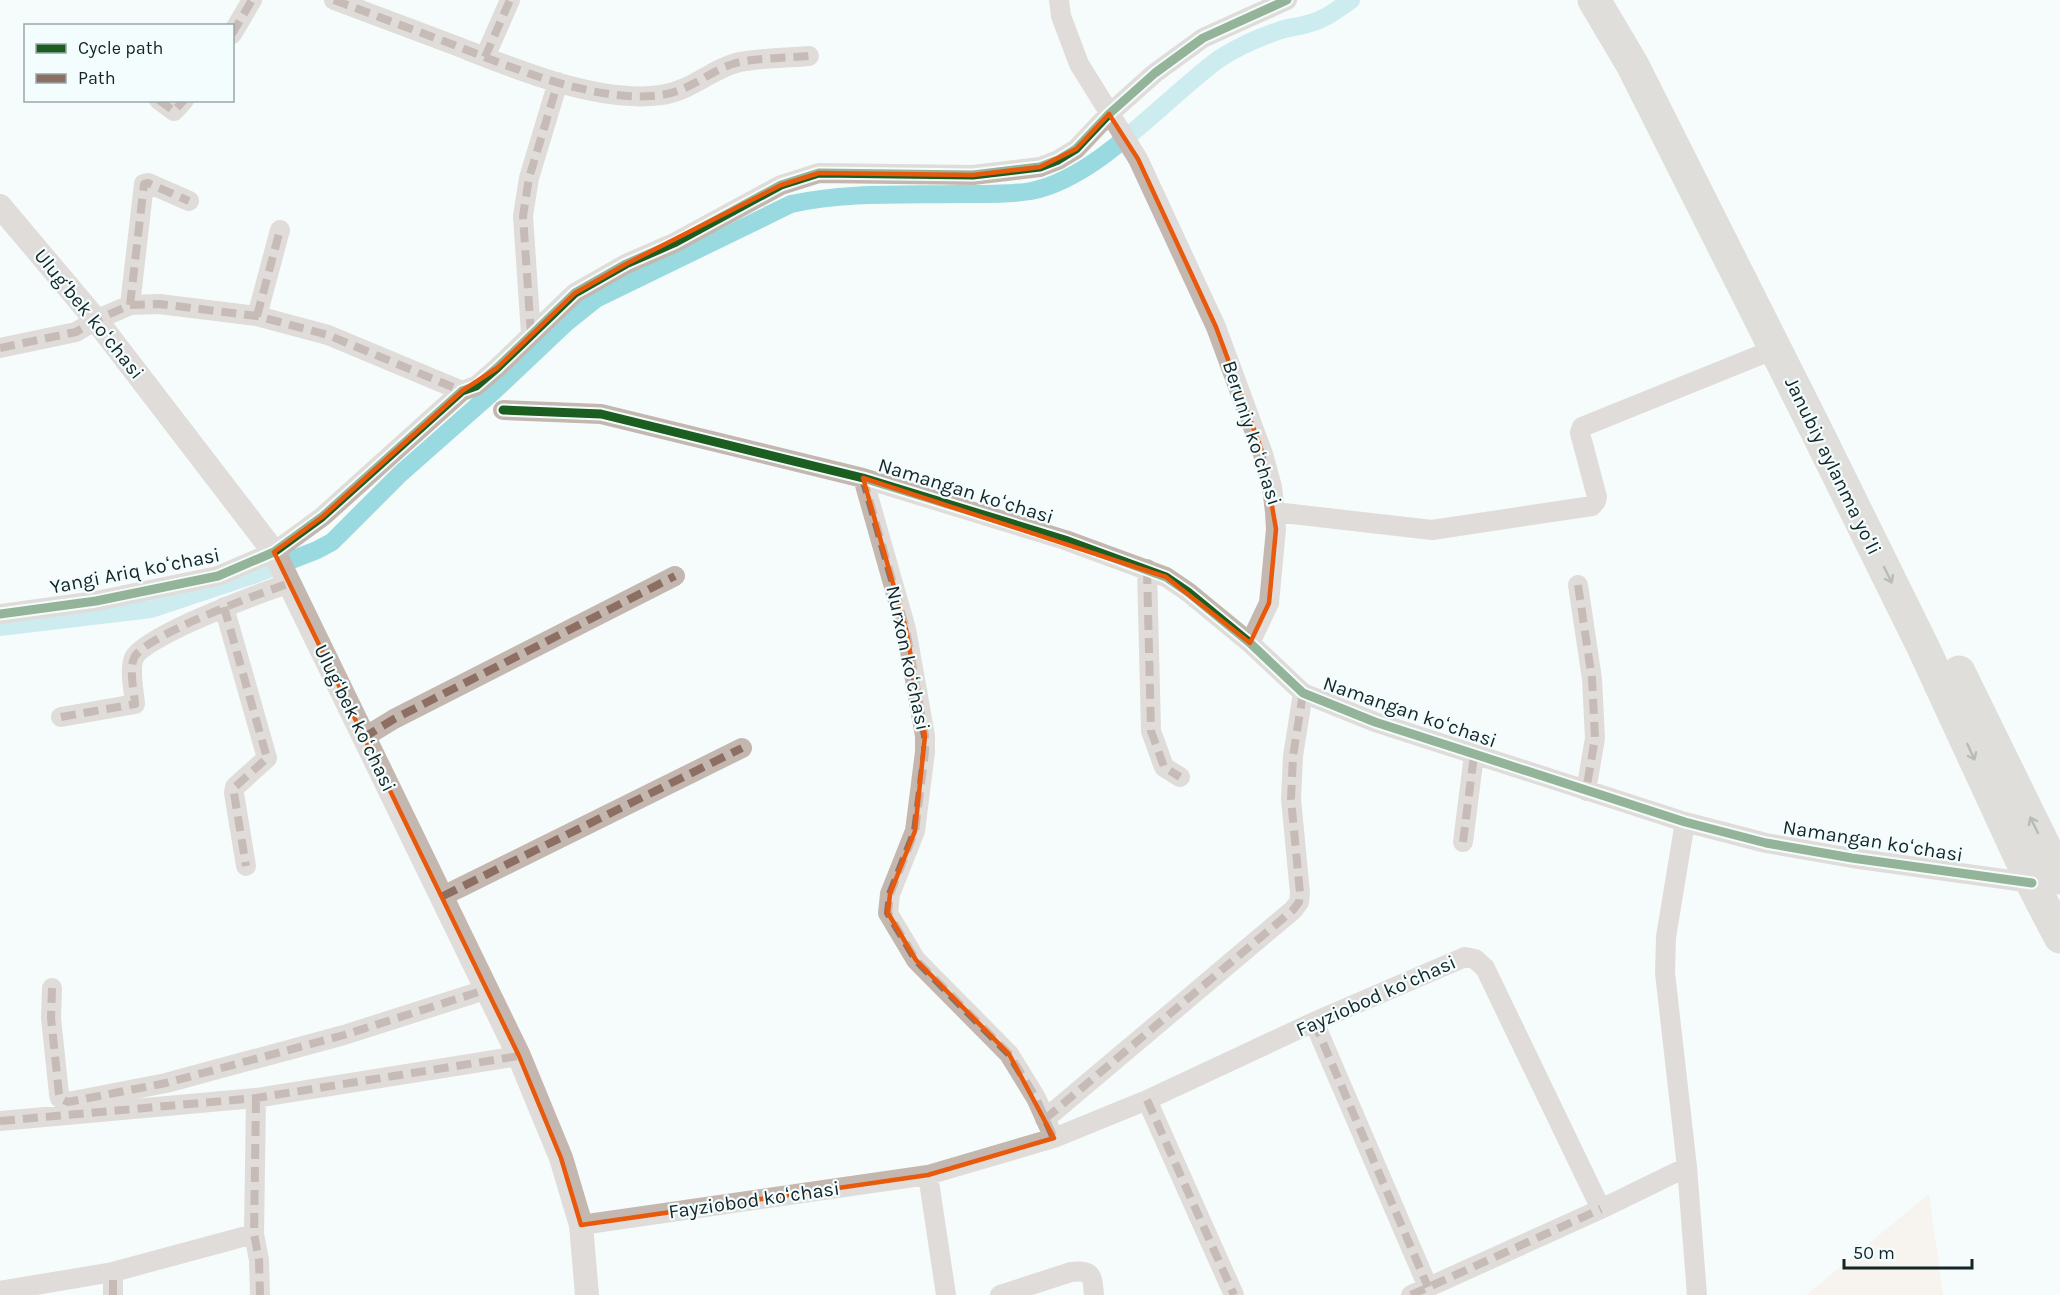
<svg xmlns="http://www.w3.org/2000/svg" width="2060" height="1295" viewBox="0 0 2060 1295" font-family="Karla,sans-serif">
<rect width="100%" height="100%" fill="#f6fbfc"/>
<path fill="#f8ebe2" d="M1929,1194L1943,1295H1806Z"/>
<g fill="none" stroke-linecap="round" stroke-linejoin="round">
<path stroke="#99dae0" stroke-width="18" d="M0,627L151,609L253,575L317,550L332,542L400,474L494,391L566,323L596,299L791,204C846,192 902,195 958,194C982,194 1008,195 1031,191C1098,178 1164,99 1219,59C1237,47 1260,37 1281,30C1289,27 1299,27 1307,24C1324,20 1337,10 1351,0"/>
<path stroke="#c4b7af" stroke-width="20" d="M334,0C374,15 414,30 454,45C513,68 597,104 661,95C691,91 710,70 736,63C755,58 788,58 809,56
M1059,0L1061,16L1079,64L1138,159L1216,327L1263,454L1272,487L1275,512L1432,530L1592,506L1596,501L1597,497L1580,433L1582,427L1775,349
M232,34L252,0
M485,57L510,0
M159,100L174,111L184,100
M130,305L144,184L148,183L189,201
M257,316L280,230
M531,334L523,216L529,178L558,82
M0,348L76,332L96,320L130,305L159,304L257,316L328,335L462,391
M503,410L601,414L863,478L1065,540L1166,577L1188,592L1250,643L1303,693L1375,722L1685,822L1766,843L1852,858L2032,883
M863,478L906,629L925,736V752L915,831L890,894L888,913L916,960L1009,1054L1036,1098L1054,1138
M1147,569L1151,731L1164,767L1180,777
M1578,585L1592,679L1595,738L1586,791
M224,607L267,758L235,787L234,793L246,866
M0,614L96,601L218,576L274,552L322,517L462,391L476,386L497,368L575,293L626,264L674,243L781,185L819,173L973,175L1040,167L1058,160L1076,149L1109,114L1155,73L1203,38L1287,0
M1250,643L1269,603L1276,529L1275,512
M61,717L135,704C134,691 129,670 134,658C143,636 263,592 290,583
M363,738L394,719L675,576
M1685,822L1666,937L1665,973L1687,1167L1697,1295
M1463,842L1474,755
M443,896L742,748
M52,988L51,1018L59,1094L60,1098L68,1102L166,1083L344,1035L488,989
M1314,1022L1428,1287
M256,1098L254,1234L259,1260L260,1295
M1147,1100L1234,1295
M1045,1119L1293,910L1299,902L1300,893L1291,799L1293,756L1303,693
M0,1121L256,1098L519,1056
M928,1175L946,1295
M581,1225L928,1175L1054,1138L1147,1100L1314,1022L1465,957L1475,959L1485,968L1601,1209L1687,1167
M0,1291L113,1272L254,1234
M113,1295V1272
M1000,1295L1071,1272C1093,1270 1092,1275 1094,1295
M1411,1295L1601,1209"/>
<path stroke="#c4b7af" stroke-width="24" d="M0,206L96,320L274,552L519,1056L561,1158L581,1225L587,1295"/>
<path stroke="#c4bab2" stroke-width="33" d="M1594,0L1632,64L1815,428L1923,647L2032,883L2060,937
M1959,672L2060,878"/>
<path stroke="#8d6e63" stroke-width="8" stroke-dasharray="15 8" stroke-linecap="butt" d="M334,0C374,15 414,30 454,45C513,68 597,104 661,95C691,91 710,70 736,63C755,58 788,58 809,56
M232,34L252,0
M485,57L510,0
M159,100L174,111L184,100
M130,305L144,184L148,183L189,201
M257,316L280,230
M531,334L523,216L529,178L558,82
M0,348L76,332L96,320L130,305L159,304L257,316L328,335L462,391
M863,478L906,629L925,736V752L915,831L890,894L888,913L916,960L1009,1054L1036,1098L1054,1138
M1147,569L1151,731L1164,767L1180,777
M1578,585L1592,679L1595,738L1586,791
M224,607L267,758L235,787L234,793L246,866
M61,717L135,704C134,691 129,670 134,658C143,636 263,592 290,583
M363,738L394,719L675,576
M1463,842L1474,755
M443,896L742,748
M52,988L51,1018L59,1094L60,1098L68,1102L166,1083L344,1035L488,989
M1314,1022L1428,1287
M256,1098L254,1234L259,1260L260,1295
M1147,1100L1234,1295
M1045,1119L1293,910L1299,902L1300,893L1291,799L1293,756L1303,693
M0,1121L256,1098L519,1056
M113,1295V1272
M1411,1295L1601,1209"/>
<defs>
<path id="cycleway" d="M503,410L601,414L863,478L1065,540L1166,577L1188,592L1250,643L1303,693L1375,722L1685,822L1766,843L1852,858L2032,883
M0,614L96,601L218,576L274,552L322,517L462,391L476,386L497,368L575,293L626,264L674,243L781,185L819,173L973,175L1040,167L1058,160L1076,149L1109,114L1155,73L1203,38L1287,0"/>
</defs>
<use href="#cycleway" stroke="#f4fdfe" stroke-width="13"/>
<use href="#cycleway" stroke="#1b5e20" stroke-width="9"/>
</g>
<defs><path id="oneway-shaft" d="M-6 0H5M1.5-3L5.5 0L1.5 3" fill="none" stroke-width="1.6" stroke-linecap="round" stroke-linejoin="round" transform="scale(1.5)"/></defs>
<g stroke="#6c706c">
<use href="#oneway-shaft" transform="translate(1888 575) rotate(64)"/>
<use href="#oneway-shaft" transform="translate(1971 752) rotate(65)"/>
<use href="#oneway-shaft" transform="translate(2034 825) rotate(-116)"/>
</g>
<path d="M0 0H2060V1295H0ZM1109,114L1138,159L1216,327L1263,454L1276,529L1269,603L1250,643L1166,577L863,478L906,629L925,736L915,831L890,894L888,913L916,960L1009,1054L1054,1138L928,1175L581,1225L561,1158L519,1056L274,552L322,517L462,391L497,368L575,293L626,264L781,185L819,173L973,175L1040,167L1076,149Z" fill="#f6fbfc" fill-opacity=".55" fill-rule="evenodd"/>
<path fill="none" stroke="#e8590c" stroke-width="4.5" stroke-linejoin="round" d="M1109,114L1138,159L1216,327L1263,454L1276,529L1269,603L1250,643L1166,577L863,478L906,629L925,736L915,831L890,894L888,913L916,960L1009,1054L1054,1138L928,1175L581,1225L561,1158L519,1056L274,552L322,517L462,391L497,368L575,293L626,264L781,185L819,173L973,175L1040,167L1076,149Z"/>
<g text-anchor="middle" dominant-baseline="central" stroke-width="4.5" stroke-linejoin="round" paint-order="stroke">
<g font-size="20" fill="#132527" stroke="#f4fdfe">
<text transform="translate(89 314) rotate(51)">Ulugʻbek koʻchasi</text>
<text transform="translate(1252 433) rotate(72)">Beruniy koʻchasi</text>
<text transform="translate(1833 466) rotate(64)">Janubiy aylanma yoʻli</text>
<text transform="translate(966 491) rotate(17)">Namangan koʻchasi</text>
<text transform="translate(135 571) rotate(-11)">Yangi Ariq koʻchasi</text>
<text transform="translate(908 658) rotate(78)">Nurxon koʻchasi</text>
<text transform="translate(1410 712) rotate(19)">Namangan koʻchasi</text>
<text transform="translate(355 718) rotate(64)">Ulugʻbek koʻchasi</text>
<text transform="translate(1873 841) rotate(9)">Namangan koʻchasi</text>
<text transform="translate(1376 996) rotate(-24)">Fayziobod koʻchasi</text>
<text transform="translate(754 1200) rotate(-8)">Fayziobod koʻchasi</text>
</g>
</g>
<rect x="24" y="24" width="210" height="78" fill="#f4fdfe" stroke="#9aa7a8" stroke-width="1.5"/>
<rect x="36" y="44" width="30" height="9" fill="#1b5e20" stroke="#9aa7a8" stroke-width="1.5"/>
<text x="78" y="54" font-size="18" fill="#132527">Cycle path</text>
<rect x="36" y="74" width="30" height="9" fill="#8d6e63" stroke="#9aa7a8" stroke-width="1.5"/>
<text x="78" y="84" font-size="18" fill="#132527">Path</text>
<path d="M1844 1259v9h128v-9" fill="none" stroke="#132527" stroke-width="3"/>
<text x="1853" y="1259" font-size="18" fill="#132527" stroke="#f4fdfe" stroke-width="4.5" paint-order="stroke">50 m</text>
</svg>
